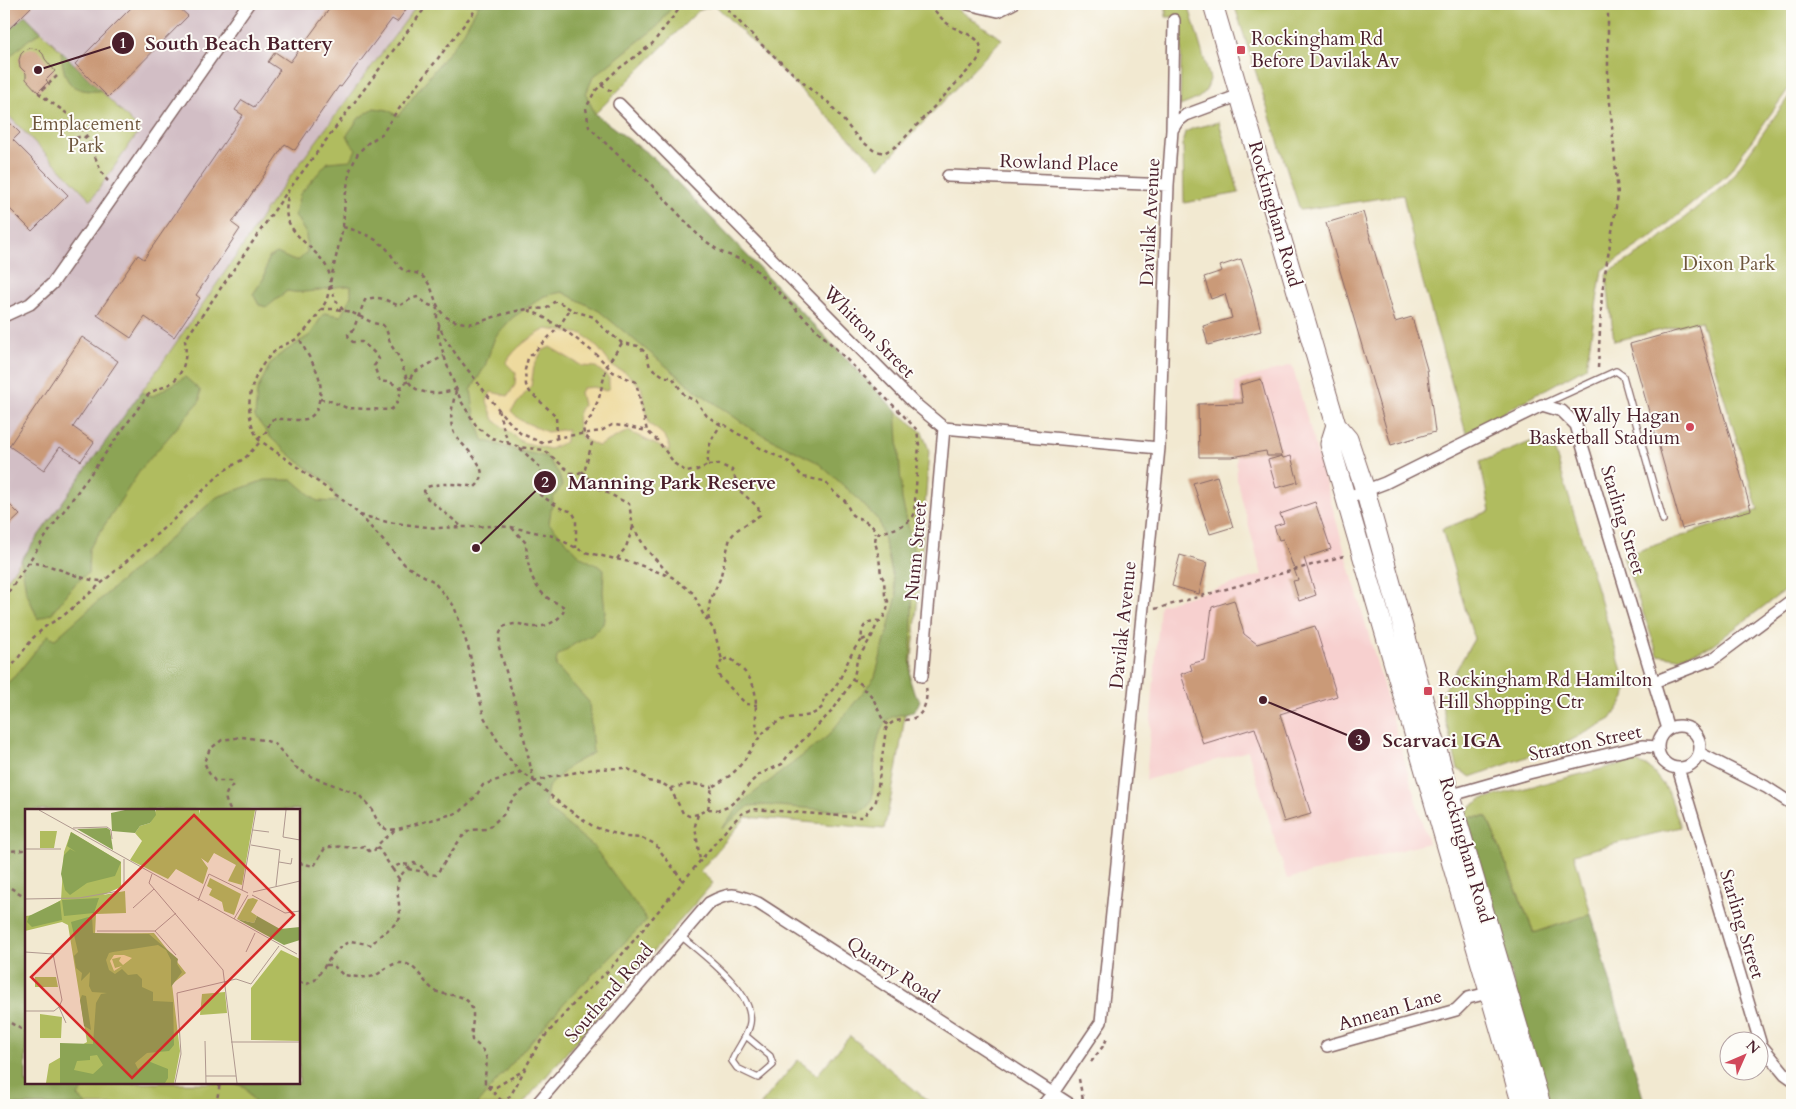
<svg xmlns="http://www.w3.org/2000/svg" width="1796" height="1109" viewBox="0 0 1796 1109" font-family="Cardo,serif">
<rect width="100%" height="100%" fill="#fdfcf7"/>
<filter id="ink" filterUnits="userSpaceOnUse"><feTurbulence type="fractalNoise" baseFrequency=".02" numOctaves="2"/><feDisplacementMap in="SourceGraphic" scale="10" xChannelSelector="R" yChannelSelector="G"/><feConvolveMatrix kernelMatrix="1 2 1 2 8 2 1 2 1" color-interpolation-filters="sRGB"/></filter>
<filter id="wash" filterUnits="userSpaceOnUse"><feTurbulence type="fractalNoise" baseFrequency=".0096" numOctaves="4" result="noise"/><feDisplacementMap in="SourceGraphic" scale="20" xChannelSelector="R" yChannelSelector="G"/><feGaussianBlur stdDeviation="1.12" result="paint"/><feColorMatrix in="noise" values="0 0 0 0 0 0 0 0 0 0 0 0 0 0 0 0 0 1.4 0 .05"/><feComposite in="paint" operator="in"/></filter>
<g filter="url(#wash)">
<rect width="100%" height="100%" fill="#f2e9d1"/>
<path fill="#f7d0cf" d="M1292,365L1428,843L1287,879L1248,751L1146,780L1160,605L1262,575L1237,481L1235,382Z"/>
<path fill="#d2bec5" d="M4,4H418L266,209L249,237L162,363L4,584Z"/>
<path fill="#b0bc5e" stroke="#7d6e44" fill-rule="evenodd" d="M418,4H950L1002,39L880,168L715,5L698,11L595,114L655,159L896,411L922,432L929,450C920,576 913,705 884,829L746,817L700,871L713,883L637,970L522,1105H4V584L162,363L249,237L266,209ZM26,810H299V1083H26Z
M1166,4H1188L1210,79C1205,98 1197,99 1180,106L1182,17H1166Z
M1234,4H1792V84L1727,175L1654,235L1602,270L1586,367L1466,433L1422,279L1403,195L1300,210Z
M25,15L140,130L91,200L4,111V36Z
M1792,92V585L1710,647L1678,658L1658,655L1623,556L1758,510L1701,321L1614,341L1606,274L1648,248L1729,181Z
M1219,122L1239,193L1184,203L1183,140L1185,132L1194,128Z
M1543,437L1553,445L1627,687L1625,698L1611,719L1568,742L1471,777L1458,769L1440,698L1474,639L1442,529L1490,511L1480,462Z
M1633,761L1649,767L1668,791L1681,827L1574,854L1591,914L1534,933L1487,817H1464L1471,806L1482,799Z
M850,1036L933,1105H760L798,1060L817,1075Z"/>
<path fill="#8ca455" stroke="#6b6240" d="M479,4H674L658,26L593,77L586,94L595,114L655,159L896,411L902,499L914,552L910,680L914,693L920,700C912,725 892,704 881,730C874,747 875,769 873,787C872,792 873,799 871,802C868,807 863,810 859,812L763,805L749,806L721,829L745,800L828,736L875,677L897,596L887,551L879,521L854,495L817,462L753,430L694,389L599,311L562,292L544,296L512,318L495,337L485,366L471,390L475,416L483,440L515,450L547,457L559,474L562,486L553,498L549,523L581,557L604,569L603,592L605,612L603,624L592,635L576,643L557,656L556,666L589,702L593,753L571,765L548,787L545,806L594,847L647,920L564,1003L476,1105H256L245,1087L234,1083H299V810H26V1083H88L78,1096L87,1105H4V686L17,674L48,635L55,639L217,497L265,480H293L317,501L337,502L330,484L295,459L272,439L255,417L257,391L269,366L278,356L310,335L324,313L341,316L351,296V286C330,285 308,296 287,291L267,307L259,305L253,294L264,278L268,258L277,253L292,260H299L307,252L306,234L295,215L300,194L328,162L351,160L356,149L351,143L347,135L359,118L374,108L388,110L398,116L462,35Z
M25,15L41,32L28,40L4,62V36Z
M61,51L101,91C69,92 64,83 61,51Z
M185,377L200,390V401L141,469L89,549L88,573L75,584L52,613L38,619L26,591L21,560L141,392L153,396Z
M1464,817H1487L1534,933L1591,914L1645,1105H1549Z"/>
<path fill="#eeda9e" stroke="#9c7c64" d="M546,329L583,334L599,349L613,367L625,372L641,387L649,424C659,431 670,437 669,451L628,431L598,446L582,438C578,424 574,418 583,405L580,392L583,388L594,387L606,391L609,388V378L596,367L582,366L550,347L542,351L534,366L531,386L511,411L520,420L547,432L568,429L565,442L550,449L522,442L494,420L487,401L491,392L508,396L515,385L516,373L506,363C516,346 530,338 546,329Z"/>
<g id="blocks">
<path fill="#ca9a78" d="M4,4H34L4,34Z
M135,4H175L188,16L108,97L75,64Z
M333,4H410L397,22L392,19L341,87L339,86L295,150L285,144L232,223L240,229L196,295L200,298L174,337L145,317L131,338L97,315L138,255L144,259L243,115L235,110L242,100L254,107L280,70L268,62L275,52L290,62Z
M32,48L39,50L43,54L45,59L55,71L46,80L48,82L38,92L26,79V73L20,67L19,60L21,54L26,49Z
M4,117L20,133L13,140L68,195L32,231L4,203Z
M1363,212L1395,322L1412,317L1427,369L1435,432L1391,445L1326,223Z
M1241,259L1252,291H1251L1261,331L1208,345L1203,326L1232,318L1225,294L1211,299L1204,277L1222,271L1220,266Z
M1698,325L1751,510L1682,529L1630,344Z
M82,337L118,361L73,427L94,442L81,461L60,447L44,470L9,446Z
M1261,379L1282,456H1267L1266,451L1232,457H1199L1198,404L1243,403L1240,385Z
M1282,456L1283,458L1291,456L1298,482L1276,488L1268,460Z
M1217,476L1233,527L1210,534L1193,483Z
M4,499L20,515L4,530Z
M1315,502L1331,549L1304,558L1316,595L1299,601L1293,581L1298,580L1283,539L1279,540L1274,526L1284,523L1280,514Z
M1180,555L1207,563L1199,594L1172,586Z
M1234,600L1244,634L1257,644L1315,626L1337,696L1280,714L1311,814L1284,822L1255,728L1203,744L1181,674L1192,670L1190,664L1205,660L1212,607Z"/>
</g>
</g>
<g filter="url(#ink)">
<use href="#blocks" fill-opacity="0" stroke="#856665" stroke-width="1"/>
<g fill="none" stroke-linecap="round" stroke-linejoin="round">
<defs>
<path id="lane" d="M1544,404L1616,371L1623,376L1663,520
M681,936C702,954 755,992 750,1023C748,1037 737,1048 732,1061L737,1068L758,1078L773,1065L770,1056L746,1036"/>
<path id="street" d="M968,4L998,11L1012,4
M619,104L913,402L944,428L1159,448
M1172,130L1174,20
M948,176L1168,185
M4,316L30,304L52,284L248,4
M1346,498L1385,483L1542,405L1562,411L1576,425L1668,729
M922,676L944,428
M1654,682L1713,659L1792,600
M1658 747a21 21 0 1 1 42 0a21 21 0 1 1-42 0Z
M1699,753L1766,787L1792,804
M1678,768L1761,1045L1785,1074L1792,1079
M1445,797L1529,773L1642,746L1658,747
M1327,1046L1456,1010L1468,998L1488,993
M536,1105L709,903C731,891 736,894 758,903L1071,1105
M1043,1105L1053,1093L1101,1022L1159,448L1168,185L1172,130L1177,122L1186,115L1240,95"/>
<path id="primary" d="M1213,4L1336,425L1348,439L1365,490L1450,796L1541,1105
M1336,425L1330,444L1522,1105"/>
</defs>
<use href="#lane" stroke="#856665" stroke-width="8"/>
<use href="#street" stroke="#856665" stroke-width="14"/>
<use href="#primary" stroke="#856665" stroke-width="21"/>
<path stroke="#856665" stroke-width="2.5" stroke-dasharray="4 4" stroke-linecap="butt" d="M428,4L288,191C288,199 285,210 287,217C294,244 334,255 330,286C329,290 328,296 326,301C322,310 307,330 299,337C292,343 282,344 276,350C250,373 241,409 258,439L339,497L359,514L406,566L433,581L454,606L469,650L473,670L484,717L504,752L520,772L529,777L562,805L594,827L626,837L642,838L655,844L683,881
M683,4L652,44L617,70L595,91L586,108L589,127L621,158L646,179L699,236L719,251L749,263L903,415L917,430L919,445L914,515C905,528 890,530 876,534L875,542L879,557L881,575L884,580L885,595L888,601L887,610L883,618L877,624L872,636L857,660L855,672L851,683L833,710L789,754L782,764L760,774L751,782L741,796L728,807L719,810L708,809L698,814L695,826L700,860
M722,4L762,45L810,89L829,103L858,138L873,150L884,153L898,145L977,61C991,36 963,35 948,24C941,19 935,10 928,4
M57,76L39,93C52,105 71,113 82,128C92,143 98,172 108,181
M601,85L611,91L613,95
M76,138L82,136L87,138
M343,227C356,230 374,237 384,246C391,252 395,264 403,270C408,273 417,272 421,275C441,291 428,319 465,323C476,325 484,320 494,317C510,312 529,307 546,309L554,302L560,303L574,311L594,317L602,327L622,343L638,346L646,353L650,367L665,377H672L685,396L696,401L707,416L721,425H725L736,433L749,439L758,447L789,462L803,477L824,481L834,492L845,501L852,515L863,520L873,527L876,534
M321,309H335L351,312L373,323L383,325C388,331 388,336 390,343C393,349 398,354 400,360C403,367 405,376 409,382C419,397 442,394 457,389
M343,310L335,299L330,283L343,227L345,198L350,170L358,153L368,143L383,133L392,118L480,4
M528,310L540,315L566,331L597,355L613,372L636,382L647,431L658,441L675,464L687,472L697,470L708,465C707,446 711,439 721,425
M439,326L438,336L447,365L461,401L477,427L492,438L519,447L544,450L571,473H579L585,469L592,443L584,434L583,427L591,417L599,398L607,365L622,343
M1598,368L1602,292L1618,195L1608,80V4
M401,389C394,383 389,381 380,382L374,366L379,359C375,352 368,347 362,342H353L349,339L348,334L353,330L365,300C377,294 388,301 399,306L411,299L417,297L429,305L437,308V319L443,335L457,356L503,415L520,433L542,443L561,437L601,431L612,425L624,426L647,431
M456,391C453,403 448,421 454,433C462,448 496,469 475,487C457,484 444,482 427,487L424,491L427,498L461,526
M320,399L328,400L347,408L390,410C399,405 400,394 402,384L409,381L413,373L444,356
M498,410L508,443
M557,438L556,416L530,392L526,385L525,370L528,358L559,327L570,309
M258,439L266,432L271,420C283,417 294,422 306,419C312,417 317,412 318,405C327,374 310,364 299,337
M520,448L540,468L544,480L539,490L540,495L562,509L570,511L573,513L576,519V548
M708,465L719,464L732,470L740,491L758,507L760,515L737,530L730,538L720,579L710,601L708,615L710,623
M582,471L596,487L629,504L633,527L646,549L671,576
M360,515L387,522L436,528L492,526L511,527L553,536L584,552L634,563L672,577L693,593L703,614L714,630L722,660L730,658C767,688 751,698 758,737
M512,528L526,543C527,562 530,581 544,595C550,601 559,603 565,608C562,619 547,627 536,627C520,627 522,620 503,627L500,633L499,647L520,720L534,782
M617,559L626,547L633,527
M27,563C54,562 77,581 103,581
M4,599L52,527L147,396C155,388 163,389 171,383C185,373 187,356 185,340L287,192
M1155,609L1347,555
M862,640L872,636
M722,660L718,668L719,676L746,704L757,705
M4,677L33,638L46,626L63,616L104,581L174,519L222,472L245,458L261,441
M852,680H856L862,685L863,689C878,696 876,716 889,726
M670,788L683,813L689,816L698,814
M708,809L712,787C720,782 731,776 737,769C752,753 757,732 778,722C795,713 810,722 824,705L823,698C845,684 844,657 862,640C860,627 867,619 880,621
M230,810C224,797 223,796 233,785L230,781H215L209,773L204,762L210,749L222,740L242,737L264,740L275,744L295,767L312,777L358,794L371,808L379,824L387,830L398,829L460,812L476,796L483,785L520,772
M4,851L26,850
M299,863L314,866L325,848C338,844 350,850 364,846L369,851H374L377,846
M408,869L425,872
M393,870L377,846C382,839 390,837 395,829
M399,879L393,870C397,863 403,864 410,865
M4,884L26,897
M326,965H333L343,975C353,976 364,979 374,976C383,972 391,962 402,963C417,964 423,983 434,990C445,998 464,991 471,1006C476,1016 470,1030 472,1040C495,1058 484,1062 485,1084L505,1104
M299,982L307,984L315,980L333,954L343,945L351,941L372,945C379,933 392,930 400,918C400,891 388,882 414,863L420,865L428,874L436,875L461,838L470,830L487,829L503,815L514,797L534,782L551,777L594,769L626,768L643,776L648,781L663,784L670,788L692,784L712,787
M4,1019L26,1032
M1091,1062L1104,1045L1108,1036
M1079,1079L1083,1100L1089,1105
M488,1086L496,1087L521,1072
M216,1105L220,1083
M503,1105L512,1093L539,1043L577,1000L609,970L726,830L741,814L753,809L854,817H863L876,801L886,729C895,716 902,723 914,718C925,714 928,697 926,687"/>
<use href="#lane" stroke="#fff" stroke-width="5.5"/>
<use href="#street" stroke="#fff" stroke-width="11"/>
<use href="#primary" stroke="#fff" stroke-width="19"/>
</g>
</g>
<g fill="#d1495b" stroke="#fdfcf7" stroke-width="2">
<rect x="1236" y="45" width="10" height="10" rx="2.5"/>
<circle cx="1690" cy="427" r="5"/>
<rect x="1423" y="686" width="10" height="10" rx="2.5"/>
</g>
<g text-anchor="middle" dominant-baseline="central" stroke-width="4" stroke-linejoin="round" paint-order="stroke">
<g font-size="19" fill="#4a1f2b" stroke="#fdfcf7" text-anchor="start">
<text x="1251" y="39">Rockingham Rd<tspan x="1251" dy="22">Before Davilak Av</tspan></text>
<text x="1680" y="416" text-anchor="end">Wally Hagan<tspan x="1680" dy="22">Basketball Stadium</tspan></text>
<text x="1438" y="680">Rockingham Rd Hamilton<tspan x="1438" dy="22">Hill Shopping Ctr</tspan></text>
</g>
<g font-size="19" fill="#6e563d" stroke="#fdfcf7">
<text x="86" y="124">Emplacement<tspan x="86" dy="22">Park</tspan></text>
<text x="1729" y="264">Dixon Park</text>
</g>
<g font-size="19" fill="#4a1f2b" stroke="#fdfcf7">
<text transform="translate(1059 163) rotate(2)">Rowland Place</text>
<text transform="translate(1275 214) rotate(74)">Rockingham Road</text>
<text transform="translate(1150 222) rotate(-87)">Davilak Avenue</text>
<text transform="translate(869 332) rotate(45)">Whitton Street</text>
<text transform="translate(1623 520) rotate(73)">Starling Street</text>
<text transform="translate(916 551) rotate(-85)">Nunn Street</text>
<text transform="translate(1123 625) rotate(-84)">Davilak Avenue</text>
<text transform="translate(1585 743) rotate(-12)">Stratton Street</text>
<text transform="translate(1466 850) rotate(74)">Rockingham Road</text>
<text transform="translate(1742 924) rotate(73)">Starling Street</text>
<text transform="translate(893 970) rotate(33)">Quarry Road</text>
<text transform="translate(609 993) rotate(-49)">Southend Road</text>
<text transform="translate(1390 1010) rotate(-16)">Annean Lane</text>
</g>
</g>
<g transform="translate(25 809)">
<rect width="275" height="275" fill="#f2e9d1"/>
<path d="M131,1H174L175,5V1H230L217,76L203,72L211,56L189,44L183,54L176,49L183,59L178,75L151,60L143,70L105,51L117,32L110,24L115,17L125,14ZM15,22H32L29,39H15ZM46,23L96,53V78L78,86L100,82L101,104L71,105L70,125L129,124L161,164L147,175L155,242L149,274H21L24,255L62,233L43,116L37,113L0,122V107L10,106L36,91L39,43ZM185,69L216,85L209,106L199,102L197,93L184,86L187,80L182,77ZM228,89L233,91L226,103L232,107L229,114L212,110L223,90ZM256,141L275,150V232L226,231V179ZM10,168H31L33,178H10ZM200,183L202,204L175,206L177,185ZM15,205L37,208L36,229H15Z" fill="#b0bc5e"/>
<path d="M100,1H130L131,6L125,14L115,17L110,24L87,22L86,4ZM82,19L85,21L88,41L52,20ZM46,23L96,53L90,67L62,74L45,86L40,81L36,65L39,46L45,40L51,43L42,37ZM74,89L69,104L39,107L37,91ZM35,92L37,111L7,118L2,113L4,107ZM67,107L68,124L124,125L153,150L152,155L157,163L146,178V151L141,141L133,136L88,143L84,144L81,151L84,161L90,165L97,160L103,166L112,165L117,170V178L128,183V192L148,193L149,236L144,242L122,244L110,254L113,260L123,252L143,260V269L140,274H35V234L68,235L71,194L76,185L82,184L67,183L64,177L65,163L56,172L57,164L51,159L49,147L53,143L46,113ZM72,246L78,256L68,265L49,261L52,252L65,251V247ZM232,107L255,120L275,118V131L259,136L212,110L229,114ZM57,186L61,187L66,221L59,217L55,191Z" fill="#8ca455" fill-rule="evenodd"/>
<path d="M89,146H99L107,149L98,156L94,152L96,148L87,150L90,159L97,157L89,162L85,152Z" fill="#eeda9e"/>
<path fill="none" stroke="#af988f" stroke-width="1" d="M14,1L272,145M261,1L258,28L275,31M48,19L82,18L86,21L87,30M228,21L244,23M226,36L255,41L251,77M0,40H36M254,53L266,55L267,49M127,65L124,74L198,161L212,274M217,81L231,1M228,83L275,72M227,86L260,104L275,102M0,90L54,89L94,82L99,76V50M173,92L184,65L223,84M108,99L129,80M209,110L223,86M72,122H130L151,104M130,122L151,146M0,143L28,145L37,191L34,198L29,202H0M221,143L230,124M34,198L41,214M180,232L181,274M206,233H275M181,267H211M150,274L156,245L152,184L211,170L226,175L254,137"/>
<path fill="#d62828" fill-opacity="0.15" stroke="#d62828" stroke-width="2.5" d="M169,6L269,106L107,269L6,168Z"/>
<rect width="275" height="275" fill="none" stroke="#4a1f2b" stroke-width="2.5"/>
</g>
<path fill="none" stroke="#4a1f2b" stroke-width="2" d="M38 70L123 43M476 548L545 482M1263 700L1359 740"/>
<g fill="#4a1f2b" stroke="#fdfcf7" stroke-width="2">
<circle cx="38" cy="70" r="5"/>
<circle cx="476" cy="548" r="5"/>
<circle cx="1263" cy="700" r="5"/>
<circle cx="123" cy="43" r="12"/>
<circle cx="545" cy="482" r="12"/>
<circle cx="1359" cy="740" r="12"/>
</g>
<g font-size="15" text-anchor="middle" font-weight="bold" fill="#fff">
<text x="123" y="48">1</text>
<text x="545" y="487">2</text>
<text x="1359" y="745">3</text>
</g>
<g font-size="20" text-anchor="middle" font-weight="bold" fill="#4a1f2b" stroke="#fdfcf7" stroke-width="4" stroke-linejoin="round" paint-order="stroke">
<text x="239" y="50">South Beach Battery</text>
<text x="672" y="489">Manning Park Reserve</text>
<text x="1442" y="747">Scarvaci IGA</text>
</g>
<rect width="1796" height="1109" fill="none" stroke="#fdfcf7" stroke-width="20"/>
<g transform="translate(1744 1056) rotate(45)"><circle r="24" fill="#fdfcf7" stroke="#b5a4a5"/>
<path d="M0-4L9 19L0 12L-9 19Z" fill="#d1495b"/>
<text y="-8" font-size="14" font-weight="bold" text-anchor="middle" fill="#4a1f2b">N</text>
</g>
</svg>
